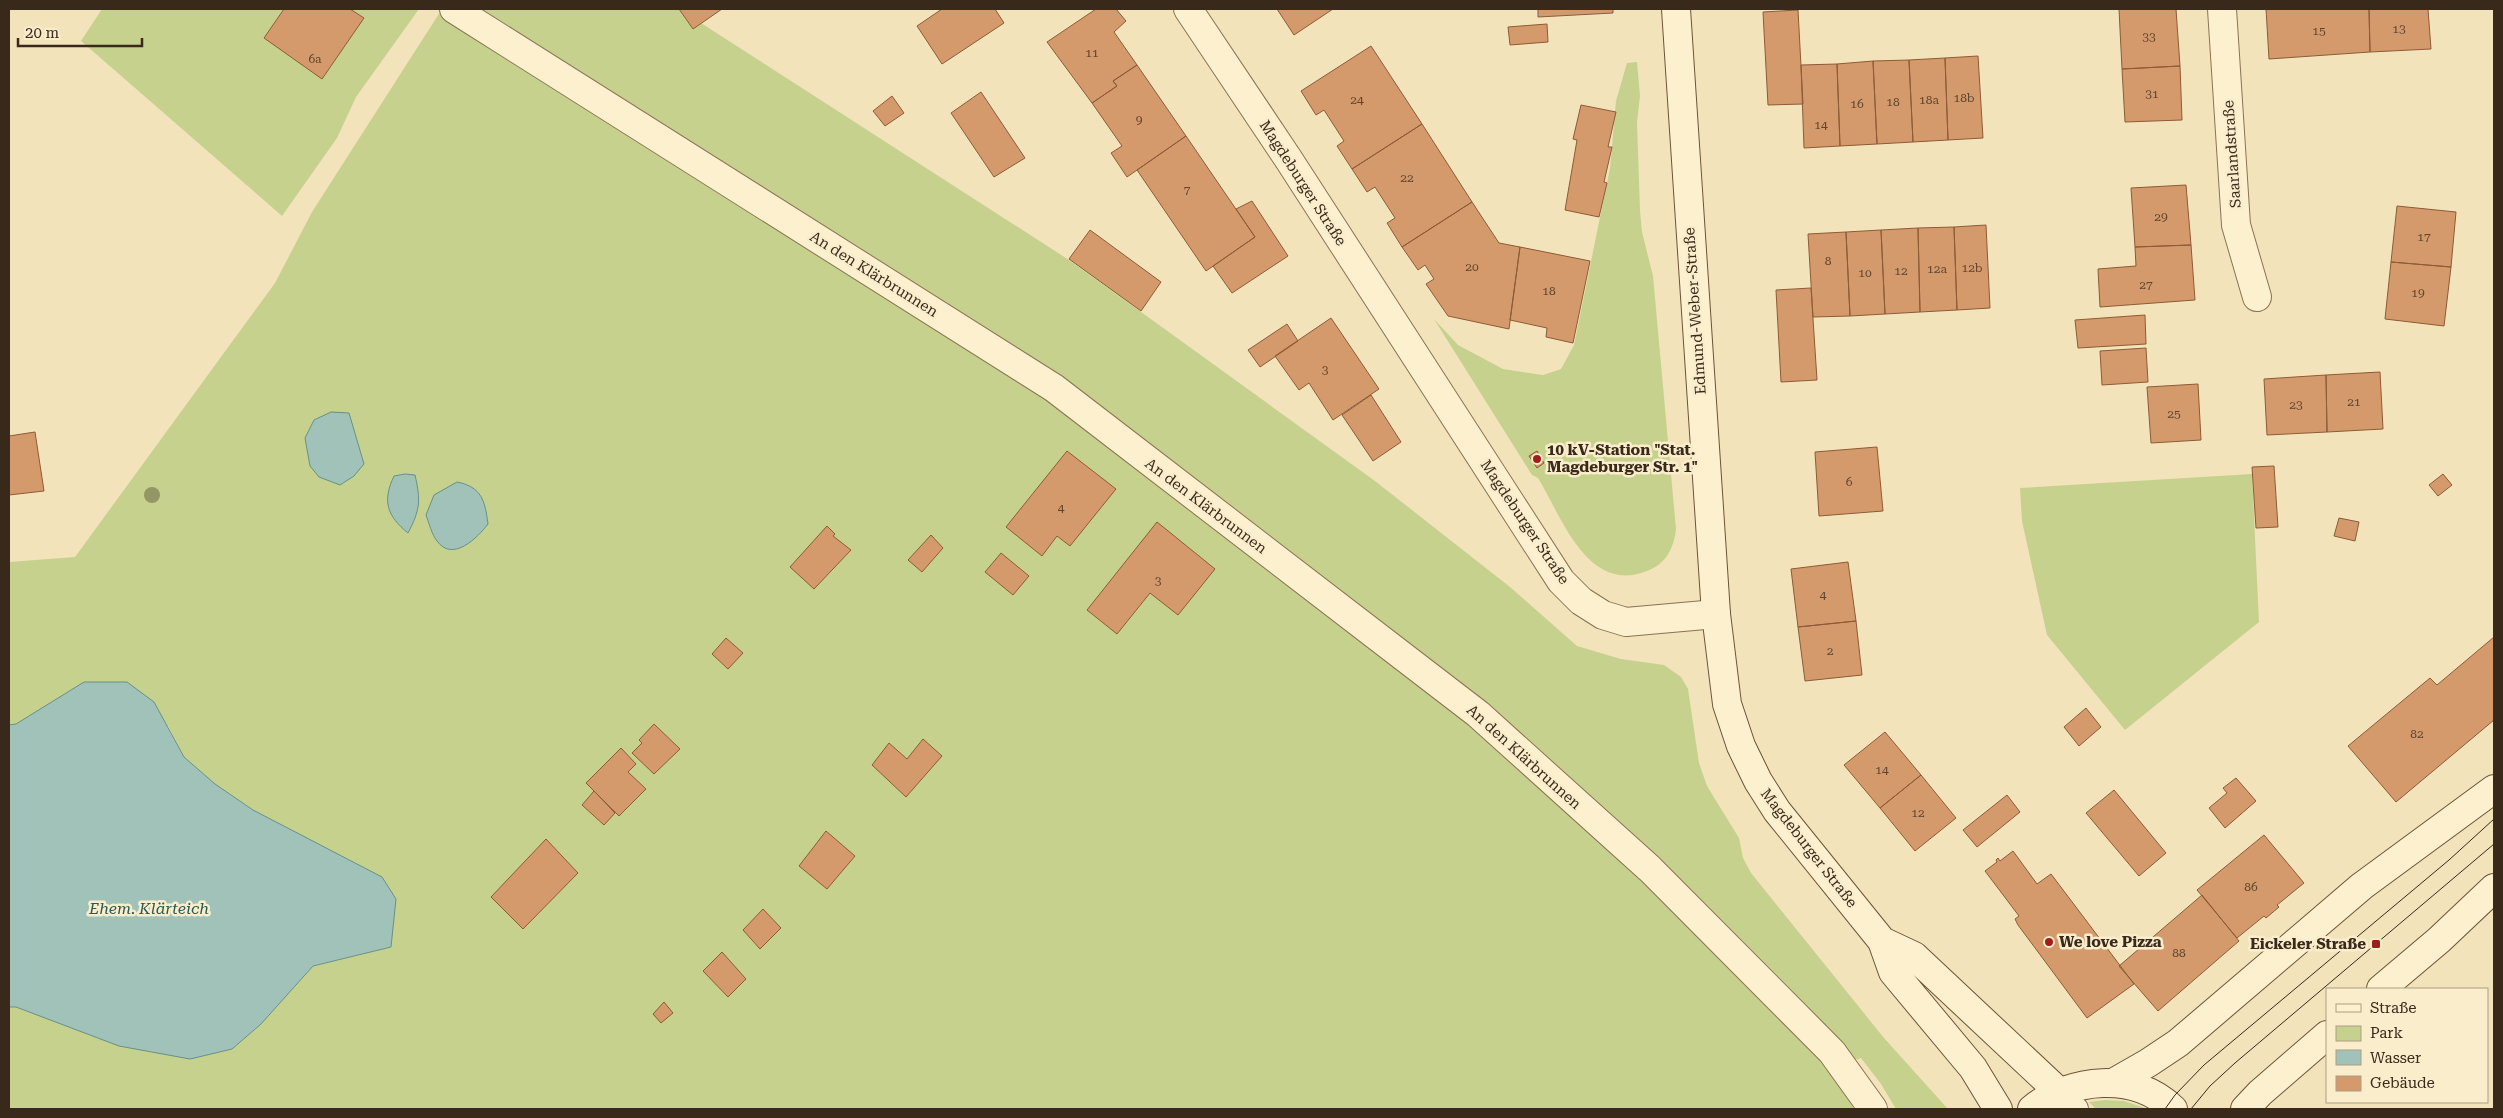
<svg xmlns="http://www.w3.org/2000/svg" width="2503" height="1118" viewBox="0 0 2503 1118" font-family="'Roboto Serif',serif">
<rect width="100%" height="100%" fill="#f2e3bb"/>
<path fill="#c7d18e" d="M102,9H419L356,97L337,138L282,216L81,41Z
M442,9H679L693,29L701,23L1069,260L1375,481L1510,587L1577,646L1621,659L1664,665L1681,677L1688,689L1699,763L1707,786L1739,838L1743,858L1751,873L1884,1038L1948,1109H1896L1881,1084L1861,1058L1829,1068L1854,1109H9V1007L288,992L313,966L364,954L253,810L215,784L184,757L168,726L9,725V562L75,557L275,283L312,212Z
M1637,62L1640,96L1637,122L1640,211L1642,232L1653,276L1676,529C1674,548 1666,564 1647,571C1587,595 1561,515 1538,478L1532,475L1434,319L1458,345L1503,369L1543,375L1561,369L1574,345L1610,168L1616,101L1627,63Z
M2252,474L2259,622L2125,730L2047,635L2022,521L2020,488Z
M2105,1100L2124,1101L2148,1109H2096L2089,1102Z"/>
<path fill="#a0c2b9" stroke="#669187" d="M331,412L349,413L364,464L354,476L340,485L319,477L310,466L305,438L314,420Z
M405,474L415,475C421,501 420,510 408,533C387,516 382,501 394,476Z
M457,482C482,487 485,501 488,524C478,537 453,563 437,541C432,535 429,523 426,515L434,495Z
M84,682H127L154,702L184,757L215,784L253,810L382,877L396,899L391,947L313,966L261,1024L232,1049L190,1059L119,1046L16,1007H9V725L16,724Z"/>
<path fill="#d59a6c" stroke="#8d5b36" d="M284,9H350L364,18L322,79L264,38Z
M679,9H722L693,29Z
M942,9H995L1004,23L942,64L917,26Z
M1096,9H1116L1126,21L1114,32L1137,65L1113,81L1117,86L1092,103L1047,42Z
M1277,9H1333L1294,35Z
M1538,9H1613V13L1538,17Z
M2119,9H2176L2180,66L2122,69Z
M2266,9H2369L2370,52L2269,59Z
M2369,9H2428L2431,49L2370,52Z
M1798,10L1803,104L1768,105L1763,12Z
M1547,24L1548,42L1510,45L1508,27Z
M1371,46L1422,124L1352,169L1337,146L1344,141L1324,110L1316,115L1301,91Z
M1978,56L1983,138L1948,140L1945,58Z
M1945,58L1948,140L1913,142L1909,60Z
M1909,60L1913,142L1877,144L1873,61Z
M1873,61L1877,144L1840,146L1837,64Z
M1837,64L1840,146L1804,148L1801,65Z
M1137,65L1186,136L1127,177L1111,153L1122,146L1092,103L1117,86L1113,81Z
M2180,66L2182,120L2125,122L2122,69Z
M981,92L1025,158L994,177L951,113Z
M892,96L904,113L885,126L873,111Z
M1581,105L1616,112L1608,147H1612L1604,182L1607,183L1599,217L1565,210L1577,140L1573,139Z
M1422,124L1472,202L1402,247L1387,223L1395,218L1375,187L1367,192L1352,169Z
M1186,136L1255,237L1206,271L1137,170Z
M2186,185L2191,245L2135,247L2131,188Z
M1252,201L1288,256L1232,293L1213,266L1255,237L1236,209Z
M1472,202L1499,243L1520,247L1509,329L1448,316L1426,284L1434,279L1425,265L1418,270L1402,247Z
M2397,206L2456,212L2451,267L2391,262Z
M1986,225L1990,308L1957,310L1954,227Z
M1954,227L1957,310L1920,312L1918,228Z
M1918,228L1920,312L1885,314L1881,230Z
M1090,230L1161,282L1141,311L1069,259Z
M1881,230L1885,314L1850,316L1846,232Z
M1846,232L1850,316L1813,317L1808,234Z
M2191,245L2195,300L2100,307L2098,269L2136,266L2135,247Z
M1520,247L1590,261L1573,343L1546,337L1547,328L1510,320Z
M2391,262L2451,267L2444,326L2385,319Z
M1811,288L1817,380L1781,382L1776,290Z
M2145,315L2146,344L2078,348L2075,320Z
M1331,318L1379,389L1333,420L1309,383L1299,390L1275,356Z
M1287,324L1298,341L1260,367L1248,350Z
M2146,348L2148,382L2102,385L2100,351Z
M2380,372L2383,429L2327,432L2326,375Z
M2326,375L2327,432L2267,435L2264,379Z
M2198,384L2201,440L2151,443L2147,387Z
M1371,395L1401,442L1373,461L1342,415Z
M35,432L44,491L9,495V436Z
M1877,447L1883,511L1819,516L1815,452Z
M1067,451L1116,489L1070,546L1057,536L1042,556L1006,527Z
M1537,451L1544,463L1537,468L1529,456Z
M2274,466L2278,527L2256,528L2252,467Z
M2443,474L2452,485L2438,496L2429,485Z
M2339,518L2359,522L2355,541L2334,536Z
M1157,522L1215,569L1178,615L1150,593L1117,634L1087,610Z
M827,526L835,534L833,536L851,550L814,589L790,567Z
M931,535L943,548L922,572L908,560Z
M1001,553L1029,576L1013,595L985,572Z
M1848,562L1856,621L1798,627L1791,569Z
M1856,621L1862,675L1805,681L1798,627Z
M2494,637V720L2396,802L2348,746L2430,678L2437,685Z
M726,638L743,653L728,669L712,654Z
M2086,708L2101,727L2079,746L2064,727Z
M654,724L680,749L654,774L632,753L642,743L639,740Z
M1885,732L1921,775L1880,808L1844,765Z
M923,739L942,756L906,797L872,765L889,743L907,759Z
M621,748L636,764L628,772L646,789L619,816L586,783Z
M1921,775L1956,818L1915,851L1880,808Z
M2236,778L2256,801L2225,828L2209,808L2227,793L2223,788Z
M2114,790L2166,853L2139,876L2086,813Z
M594,791L615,813L604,825L582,805Z
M2007,795L2020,812L1977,847L1963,830Z
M826,831L855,856L827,889L799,866Z
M2264,835L2304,883L2277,905L2279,907L2266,918L2264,916L2237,938L2197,890Z
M546,839L578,873L523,929L491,897Z
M2013,851L2037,884L2051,874L2134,984L2087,1018L2018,925L2015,919L2019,916L1985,871L1997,862L1996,860L1998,858L2000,861Z
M2202,895L2239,941L2158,1011L2119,966Z
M763,909L781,928L760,949L743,930Z
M722,952L746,979L728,997L703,971Z
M664,1002L673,1013L661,1023L653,1014Z"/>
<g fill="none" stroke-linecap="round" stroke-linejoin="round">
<defs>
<path id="lane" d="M2059,1092L2076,1109"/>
<path id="street" d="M454,9L1054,388L1478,714L1650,869L1832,1052L1873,1109
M1188,9L1289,160L1561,581L1581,601L1603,615L1626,622L1716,614
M2222,9L2236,225L2257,297"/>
<path id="secondary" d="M1676,9L1716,614L1727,704L1741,746L1758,781L1777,811L1882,941L1893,972L1973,1068L1998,1109
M1882,941L1914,956L2059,1092
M2381,989L2439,940L2494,888
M2113,1083L2148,1063L2178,1043L2362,886L2494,789
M2032,1109C2070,1078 2135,1071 2173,1109
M2245,1109L2260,1093L2327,1035"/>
</defs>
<use href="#lane" stroke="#8b7253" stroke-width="26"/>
<use href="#street" stroke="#8b7253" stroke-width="30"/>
<use href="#secondary" stroke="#6c5337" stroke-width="30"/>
<use href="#lane" stroke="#fcf0cf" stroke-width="24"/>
<use href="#street" stroke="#fcf0cf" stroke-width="28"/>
<use href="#secondary" stroke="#fcf0cf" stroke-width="28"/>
<path stroke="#38291a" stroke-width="1" d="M2165,1109L2175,1095L2204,1065L2449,860L2494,819
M2191,1109L2210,1086L2235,1063L2494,844"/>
</g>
<circle fill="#949665" cx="152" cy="495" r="8"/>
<g fill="#a01f1d" stroke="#f9edcb" stroke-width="2">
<circle cx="1537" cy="459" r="5"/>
<circle cx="2049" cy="942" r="5"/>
<rect x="2371" y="939" width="10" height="10" rx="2.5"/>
</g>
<g text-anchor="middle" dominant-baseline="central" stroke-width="5" stroke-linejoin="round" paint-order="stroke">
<g font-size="12" fill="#5f452e">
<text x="2399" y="29">13</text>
<text x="2319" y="31">15</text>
<text x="2149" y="37">33</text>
<text x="1092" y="53">11</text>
<text x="315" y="59">6a</text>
<text x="2152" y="94">31</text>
<text x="1964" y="98">18b</text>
<text x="1357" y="100">24</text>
<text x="1929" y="100">18a</text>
<text x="1893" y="102">18</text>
<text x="1857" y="104">16</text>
<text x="1139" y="120">9</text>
<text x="1821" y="125">14</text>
<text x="1407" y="178">22</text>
<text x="1187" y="190">7</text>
<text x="2161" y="217">29</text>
<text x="2424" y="237">17</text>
<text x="1828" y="261">8</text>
<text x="1472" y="267">20</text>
<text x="1972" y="268">12b</text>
<text x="1937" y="269">12a</text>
<text x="1901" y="271">12</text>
<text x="1865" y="273">10</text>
<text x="2146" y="285">27</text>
<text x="1549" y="291">18</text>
<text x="2418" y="293">19</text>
<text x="1325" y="370">3</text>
<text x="2354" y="402">21</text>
<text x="2296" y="405">23</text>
<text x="2174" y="414">25</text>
<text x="1849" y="482">6</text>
<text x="1061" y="508">4</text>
<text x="1158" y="581">3</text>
<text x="1823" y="595">4</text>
<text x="1830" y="651">2</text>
<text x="2417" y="734">82</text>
<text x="1882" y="770">14</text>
<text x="1918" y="813">12</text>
<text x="2251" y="887">86</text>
<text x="2179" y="953">88</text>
</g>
<g font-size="15" fill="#38291a" stroke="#f9edcb">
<text transform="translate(2232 154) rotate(-94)">Saarlandstraße</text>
<text transform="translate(1303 183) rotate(57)">Magdeburger Straße</text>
<text transform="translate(874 274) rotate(32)">An den Klärbrunnen</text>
<text transform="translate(1695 311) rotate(-94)">Edmund-Weber-Straße</text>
<text transform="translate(1206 506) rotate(37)">An den Klärbrunnen</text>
<text transform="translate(1525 522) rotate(56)">Magdeburger Straße</text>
<text transform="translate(1524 757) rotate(42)">An den Klärbrunnen</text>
<text transform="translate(1809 848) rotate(52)">Magdeburger Straße</text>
</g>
<g font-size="15" font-weight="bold" fill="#38291a" stroke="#f9edcb" text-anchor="start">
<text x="1547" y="450">10 kV-Station "Stat.<tspan x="1547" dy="17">Magdeburger Str. 1"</tspan></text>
<text x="2059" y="942">We love Pizza</text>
<text x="2366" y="944" text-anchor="end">Eickeler Straße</text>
</g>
<g font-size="16" font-style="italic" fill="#275a58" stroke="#f9edcb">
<text x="149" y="908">Ehem. Klärteich</text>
</g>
</g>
<rect width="2503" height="1118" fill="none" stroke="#38291a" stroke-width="20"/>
<rect x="2326" y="988" width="162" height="115" fill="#f9edcb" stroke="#ac9f84"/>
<rect x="2336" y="1004" width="25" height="8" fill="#fcf0cf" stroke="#ac9f84"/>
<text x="2370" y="1013" font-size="15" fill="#38291a">Straße</text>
<rect x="2336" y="1026" width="25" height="15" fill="#c7d18e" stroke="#ac9f84"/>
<text x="2370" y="1038" font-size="15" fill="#38291a">Park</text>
<rect x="2336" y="1050" width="25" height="15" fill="#a0c2b9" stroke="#ac9f84"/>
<text x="2370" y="1063" font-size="15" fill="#38291a">Wasser</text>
<rect x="2336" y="1076" width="25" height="15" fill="#d59a6c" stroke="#ac9f84"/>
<text x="2370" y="1088" font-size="15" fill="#38291a">Gebäude</text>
<path d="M18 38v8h124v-8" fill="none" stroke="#38291a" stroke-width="2.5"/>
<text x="25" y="38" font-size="15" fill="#38291a" stroke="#f9edcb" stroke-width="4" paint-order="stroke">20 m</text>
</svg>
